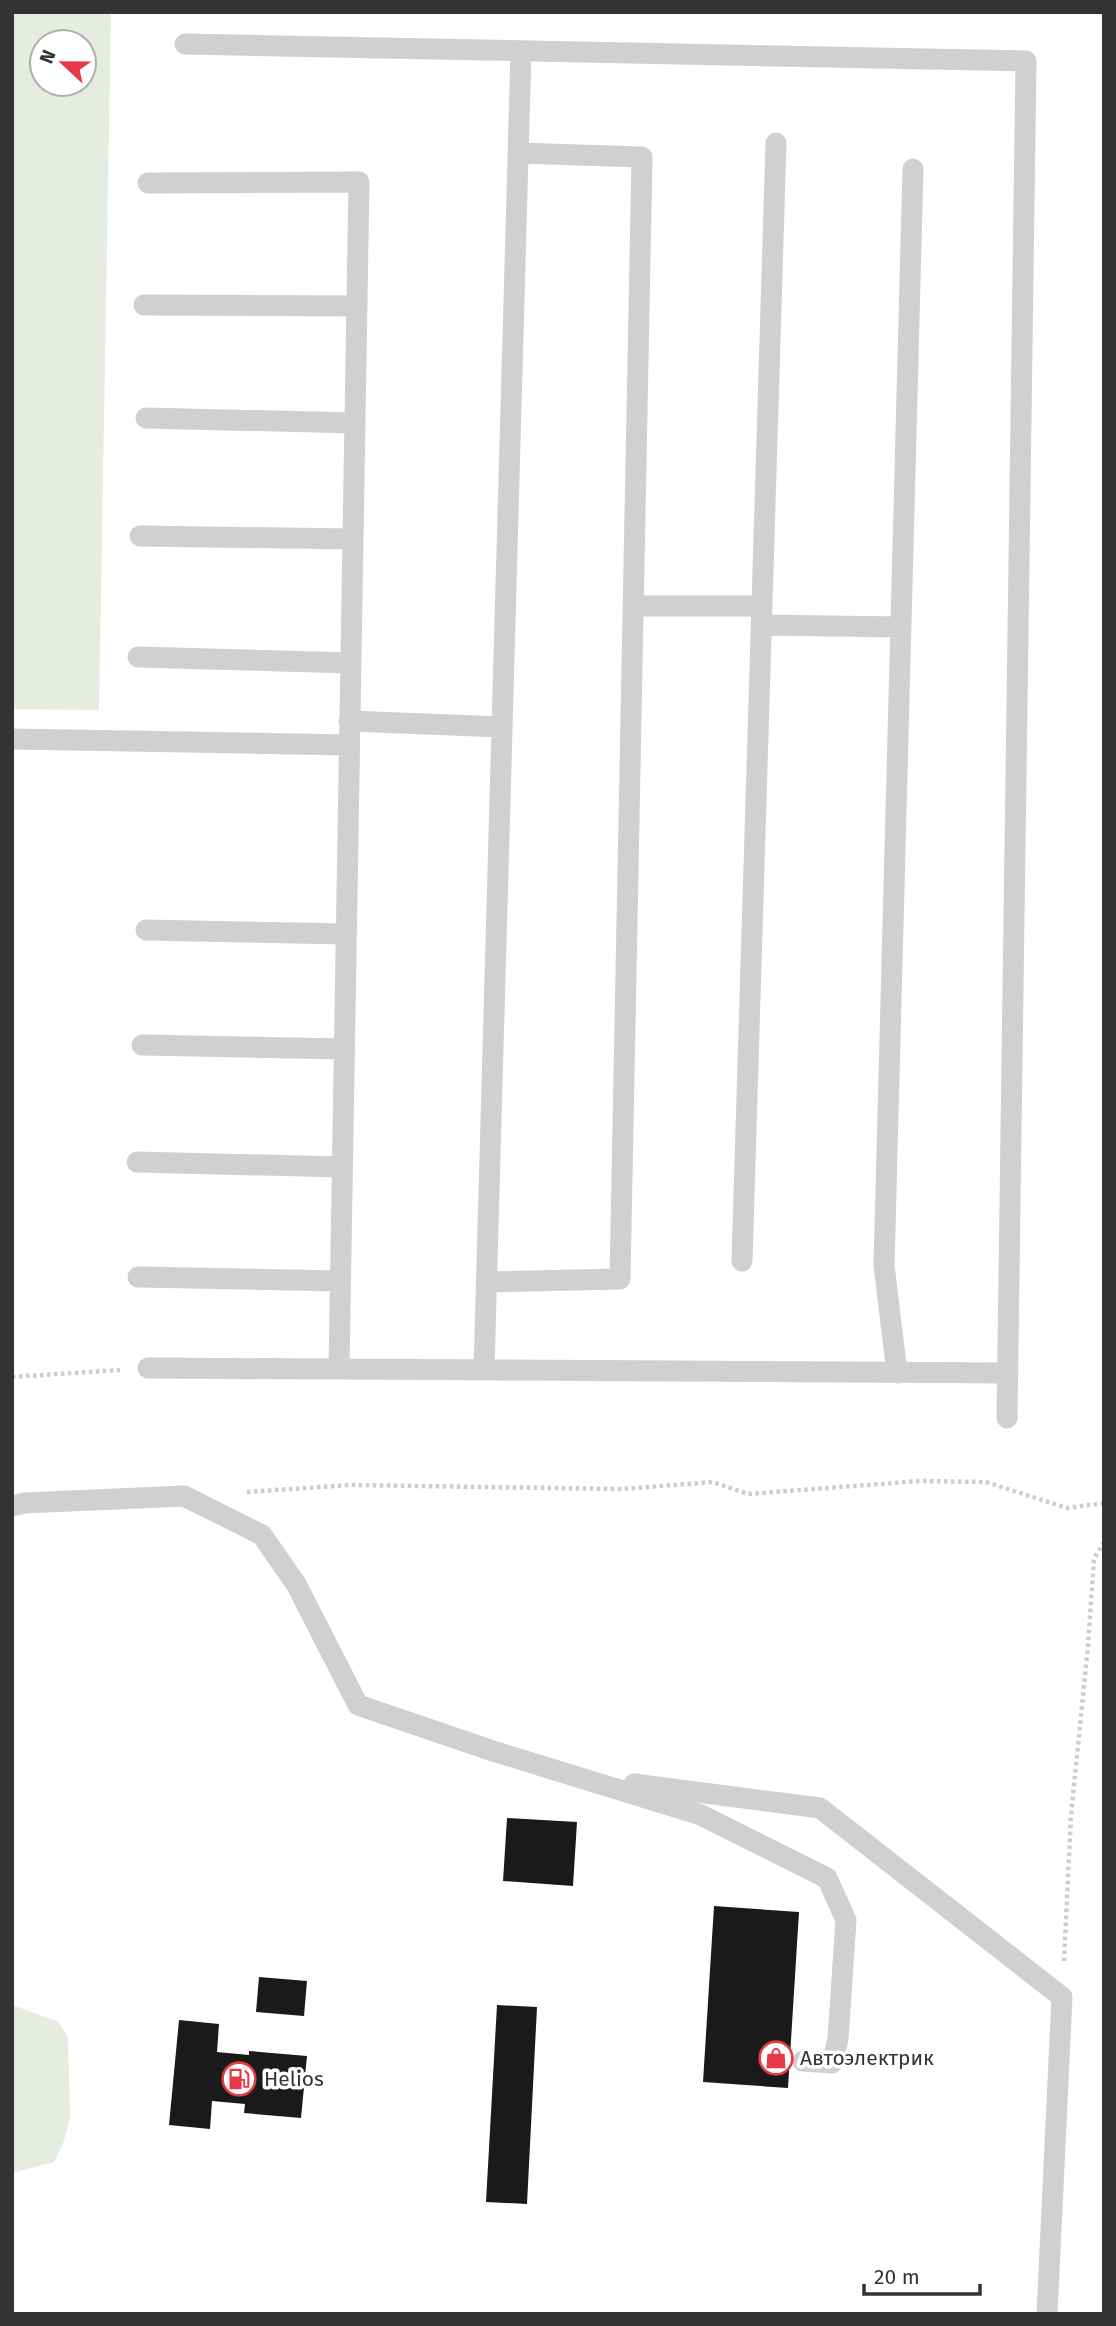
<svg xmlns="http://www.w3.org/2000/svg" width="1116" height="2326" viewBox="0 0 1116 2326" font-family="'Fira Sans',sans-serif">
<rect width="100%" height="100%" fill="#fff"/>
<path fill="#e6ecdf" fill-rule="evenodd" d="M12,12H111L99,710L12,709ZM42,42H84V84H42Z
M12,2005L59,2022L68,2038L70,2117L64,2141L54,2162L12,2173Z"/>
<path fill="#1a1a1a" d="M507,1818L577,1822L573,1886L503,1881Z
M714,1906L799,1912L788,2088L703,2082Z
M259,1977L307,1981L304,2016L256,2012Z
M497,2005L537,2007L527,2204L486,2202Z
M179,2020L219,2024L217,2052L249,2055V2051L307,2056L301,2118L244,2113L245,2104L212,2101L210,2129L169,2125Z"/>
<g fill="none" stroke-linecap="round" stroke-linejoin="round">
<path stroke="#cdcdcd" stroke-width="4.5" stroke-dasharray="3.5 3.5" stroke-linecap="butt" d="M12,1377L120,1370
M247,1492L349,1485L622,1489L713,1482L748,1494L920,1481L986,1482L1067,1508L1104,1503
M1064,1961L1071,1815L1088,1646L1094,1559L1104,1542"/>
<path stroke="#d0d0d0" stroke-width="21" d="M185,44L1026,61L1007,1418
M148,183L359,182L339,1369
M144,305L357,306
M146,418L355,423
M140,536L353,539
M633,606H762
M761,625L901,627
M138,657L350,663
M349,721L502,727
M12,739L349,745
M146,930L346,934
M142,1045L344,1049
M137,1162L342,1167
M742,1261L776,143
M138,1277L340,1281
M486,1282L620,1279L642,157L518,153
M148,1368L1008,1373
M484,1370L521,51
M897,1373L884,1265L913,169
M12,1506L24,1503L184,1496L262,1535L296,1584L358,1705L493,1751L701,1815L827,1878L846,1920L838,2039L832,2063L803,2061
M634,1784L820,1808L1062,1997L1047,2314"/>
</g>
<defs>
<symbol id="shop-ring" viewBox="-11 -11 22 22"><circle r="9.5" fill="#fff" stroke="#e63946" stroke-width="1.5"/><path d="M-5-2.5h2.3a2.7 3.5 0 0 1 5.4 0H5L5.5 6h-11ZM-1.5-2.5h3a1.5 2.3 0 0 0-3 0Z" fill="#e63946"/></symbol>
<symbol id="fuel-ring" viewBox="-11 -11 22 22"><circle r="9.5" fill="#fff" stroke="#e63946" stroke-width="1.5"/><path d="M-5.5-6h7V0h2V4h1.3V-2.5L3-4.5l.8-.8L6-3V5H2.5V1h-1V6h-7ZM-4.2-4.7v3.2H.2V-4.7Z" fill="#e63946"/></symbol>
</defs>
<g fill-rule="evenodd">
<use href="#shop-ring" x="757" y="2039" width="38" height="38"/>
<use href="#fuel-ring" x="220" y="2060" width="38" height="38"/>
</g>
<g text-anchor="middle" dominant-baseline="central" stroke-width="7" stroke-linejoin="round" paint-order="stroke">
<g font-size="21" fill="#333" stroke="#fff" text-anchor="start">
<text x="800" y="2058">Автоэлектрик</text>
<text x="264" y="2079">Helios</text>
</g>
</g>
<rect width="1116" height="2326" fill="none" stroke="#333333" stroke-width="28"/>
<g transform="translate(63 63) rotate(292)"><circle r="33" fill="#ffffff" stroke="#adadad" stroke-width="2"/>
<path d="M0-5L12 26L0 18L-12 26Z" fill="#e63946"/>
<text y="-10" font-size="19" font-weight="bold" text-anchor="middle" fill="#333333">N</text>
</g>
<path d="M864 2284v10h116v-10" fill="none" stroke="#333333" stroke-width="3.5"/>
<text x="874" y="2284" font-size="21" fill="#333333" stroke="#ffffff" stroke-width="5" paint-order="stroke">20 m</text>
</svg>
